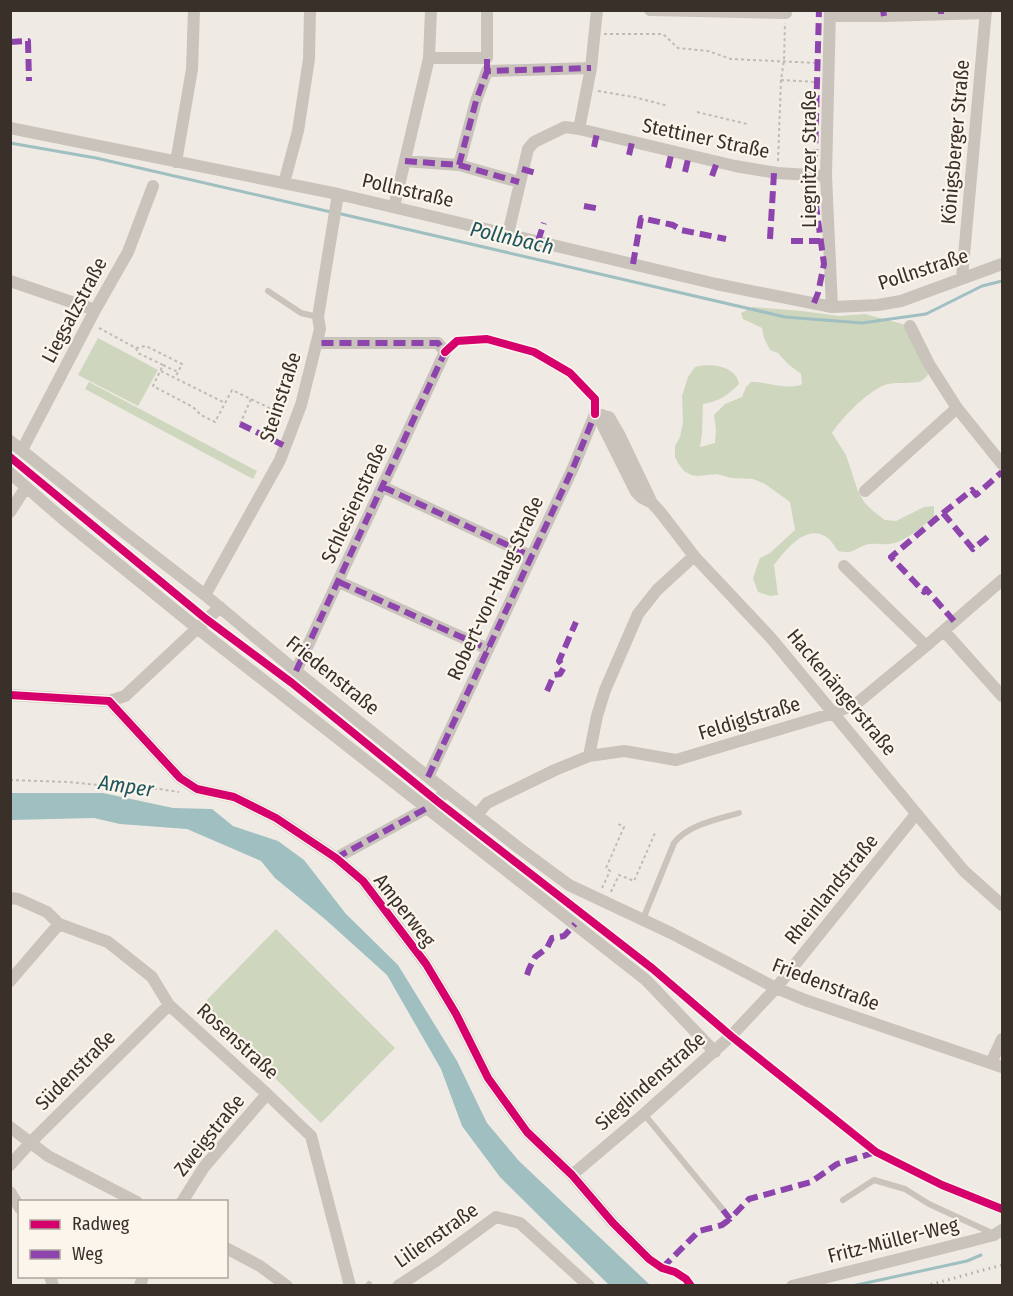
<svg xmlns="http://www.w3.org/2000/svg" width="1013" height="1296" viewBox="0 0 1013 1296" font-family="'Fira Sans Condensed',sans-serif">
<rect width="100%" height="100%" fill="#efebe4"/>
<path fill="#cfd6be" d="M753,307L802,311L839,316L865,314L910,326L926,365L928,375C927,376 922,381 921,381C915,384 896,382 888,384C871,388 842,417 832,433L846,455L858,491L864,502L873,511L885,520L896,521L924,507L934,506V517C921,527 906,542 889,544C881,545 873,542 865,545C852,550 854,554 838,551C835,547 832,542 829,539C807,521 786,550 774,565L778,595L770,596L758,592L753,578L760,558L770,553L795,530L790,502L765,484L753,479L731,478L717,474L698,476L691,475L684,471L678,463L675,457V446L680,437L683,422L682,396L688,377L695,367C707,364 726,364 735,375C737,377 738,381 739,384C728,395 718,402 703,404L702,434L700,447L715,443L716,429L714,415L725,404L742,397L746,387L751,382C766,381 789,391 802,384L801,374L788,364L778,353L770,350L764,338L762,328L743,319L741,313Z
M98,338L158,370L138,406L78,375Z
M89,382L257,471L253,479L85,389Z
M276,929L395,1048L321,1123L201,1006Z"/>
<path fill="#9fbfc1" d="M10,793H103L173,808L212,809L233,826L278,841L304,860L346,914L398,965L457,1061L487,1123L519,1161L650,1285H609L500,1177L462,1126L441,1069L387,975L326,920L275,878L261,861L187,829L120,824L94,818L11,820Z"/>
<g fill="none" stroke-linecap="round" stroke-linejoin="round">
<path stroke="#9fbfc1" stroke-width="3" d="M10,143L96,158L331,212
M337,213L785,317L862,323L926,314L982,286L1002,281
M852,1286L967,1261L981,1255"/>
<path stroke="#c1bbb5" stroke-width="2" stroke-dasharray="3 3" stroke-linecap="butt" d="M604,34H663L678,48L708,51L731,59L817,63
M781,80L816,82
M598,91L634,97L668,106
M697,112L747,124
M778,161L781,80L784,60L785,23
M99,328L136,348L146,346L182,364L175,378
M136,348L138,353L163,365L153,386L193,407L201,415L215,422L232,390L284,415
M163,365L178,372
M161,371L225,403
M240,424L251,399
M29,472L179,597
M216,627L279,673
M382,756L398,770
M10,780L68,782L129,788L159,789L179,792
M602,888L610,871L606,868L624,827L618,824
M611,892L619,875L634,881L655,833
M655,971L722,1028"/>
<path stroke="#c9c3bc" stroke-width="6" d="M268,291L301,313L318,317
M643,919L674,843C687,825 719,819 739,813
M644,1114L723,1210
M843,1200L874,1180L905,1189L929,1204L994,1234
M368,1286L369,1284"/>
<path stroke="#c9c3bc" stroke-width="12" d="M650,10L786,13
M830,10L826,176L832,307
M831,16H884L986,13
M429,58H487V10
M10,128L338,194L716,284L832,307L878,305L901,301L1002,264
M579,129L735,166L777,173L826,176
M405,161L459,165L519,182
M176,162L192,69L194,10
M459,165L476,101L487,71L591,68
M284,183L298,131L309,59L310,10
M394,207L429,58L431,10
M508,234L528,149L534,142L565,127L579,129L591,68L597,10
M962,278L986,10
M10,281L95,310
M910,326L929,364L957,408L1002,464
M602,415L603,426L636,492L642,498L652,503
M10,441L125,533L205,595L296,671L428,777L519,848L569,885L671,933L776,988L805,1000L1002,1067
M22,450L95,310L128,252L153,186
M10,473L64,520L197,628L646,980L715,1052
M383,487L531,556
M865,491L957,408
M10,512L26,487
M844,566L926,646
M339,582L488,649
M205,595L280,460L301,405L320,329L318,317L338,194
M944,631L1002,696
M296,671L445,352L438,343H317
M10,695L109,701L180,778L197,789L234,797L276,818L336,858L363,881L426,964L456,1014L488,1078L527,1132L572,1175L613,1223L649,1259
M109,701L125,696L220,607
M589,756L597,716L605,690L638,614L657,590L694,556
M428,777L573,468L595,414L609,417L619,434L652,503L661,513L694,556L771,638L964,871L1002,905
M477,815L487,803L555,770L589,756L624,751L676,760L834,713L856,704L926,646L1002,580
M336,858L427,808L437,801L446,791
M10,898L18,899L47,912L59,924L108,942L152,977L169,1005L267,1094L311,1136L350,1286
M10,981L59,924
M991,1063L1002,1039
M10,1127L48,1156L137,1202
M10,1165L30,1143L169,1005
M572,1175L644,1114L731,1036L776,988L916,814
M10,1192L20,1208
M182,1202L204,1167L267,1094
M226,1248L260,1266L287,1286
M50,1276L53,1286
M140,1286L143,1276
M398,1286L436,1261L496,1217L520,1223L589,1286
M792,1286L971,1241L994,1235L1002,1230"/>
<path stroke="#b0aca7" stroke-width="3" stroke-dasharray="1.5 4.5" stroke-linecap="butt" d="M925,1286L1002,1265"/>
<path stroke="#8e44ad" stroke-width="6" stroke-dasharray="12 6" stroke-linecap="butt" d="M883,10L884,16
M735,12V10
M941,14V10
M10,42L28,41L29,81
M487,71V58
M594,147L597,133
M629,155L632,142
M405,161L459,165L519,182
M459,165L476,101L487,71L591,68
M668,168L672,151
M522,169L536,173
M685,172L689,155
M712,176L717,162
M584,206L601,209
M770,239L774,173
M538,241L544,223
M791,241H820
M633,264L641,218L673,225L681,230L726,239
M814,303L818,293L824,264L814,191L819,10
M240,424L285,446
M383,487L531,556
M943,513L972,490L976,495L1002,472
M339,582L488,649
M954,621L926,589L924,592L891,557L943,513L973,549L990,535
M296,671L445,352L438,343H317
M547,691L554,675L560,674L564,667L559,661L576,622
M428,777L573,468L595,414
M336,858L427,808
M527,975L529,969L535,957L547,948L552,938L564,936L575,924
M723,1210L730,1219L749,1199L811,1182L837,1164L876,1152
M662,1268L699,1231L722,1225L730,1219"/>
<defs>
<path id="cycleway" d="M445,352L457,341L487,339L534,352L570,373L595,399V414
M10,457L206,619L292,683L437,801L653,969L731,1036L876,1152L942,1185L1002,1209
M10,695L109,701L180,778L197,789L234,797L276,818L336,858L363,881L426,964L456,1014L488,1078L527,1132L572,1175L613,1223L649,1259L662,1268L675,1272L686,1279L691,1286"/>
</defs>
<use href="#cycleway" stroke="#fbf5ec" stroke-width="11"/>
<use href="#cycleway" stroke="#d6006c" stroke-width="8"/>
</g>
<g text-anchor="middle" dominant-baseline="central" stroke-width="4.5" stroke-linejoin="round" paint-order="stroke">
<g font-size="20" fill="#3a302a" stroke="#fbf5ec">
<text transform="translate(706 138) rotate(12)">Stettiner Straße</text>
<text transform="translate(955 142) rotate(-85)">Königsberger Straße</text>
<text transform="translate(809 159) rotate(-90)">Liegnitzer Straße</text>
<text transform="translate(408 190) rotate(13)">Pollnstraße</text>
<text transform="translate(923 269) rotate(-18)">Pollnstraße</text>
<text transform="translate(74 310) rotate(-62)">Liegsalzstraße</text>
<text transform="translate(280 397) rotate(-72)">Steinstraße</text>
<text transform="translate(354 503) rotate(-65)">Schlesienstraße</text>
<text transform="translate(495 588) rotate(-65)">Robert-von-Haug-Straße</text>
<text transform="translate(333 675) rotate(39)">Friedenstraße</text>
<text transform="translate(842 692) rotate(50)">Hackenängerstraße</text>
<text transform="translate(749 718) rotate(-17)">Feldiglstraße</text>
<text transform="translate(831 889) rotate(-51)">Rheinlandstraße</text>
<text transform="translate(405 910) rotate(52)">Amperweg</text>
<text transform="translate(826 984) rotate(21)">Friedenstraße</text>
<text transform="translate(238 1041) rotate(42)">Rosenstraße</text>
<text transform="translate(75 1070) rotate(-45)">Südenstraße</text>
<text transform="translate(650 1081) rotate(-41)">Sieglindenstraße</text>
<text transform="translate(209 1135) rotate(-51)">Zweigstraße</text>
<text transform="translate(436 1235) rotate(-35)">Lilienstraße</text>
<text transform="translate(893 1240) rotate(-14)">Fritz-Müller-Weg</text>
</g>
<g font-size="21" font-style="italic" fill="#1d545e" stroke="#fbf5ec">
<text transform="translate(512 238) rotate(13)">Pollnbach</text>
<text transform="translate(126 786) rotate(8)">Amper</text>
</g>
</g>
<rect width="1013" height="1296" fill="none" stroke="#3a302a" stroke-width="24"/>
<rect x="18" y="1200" width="210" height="78" fill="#fbf5ec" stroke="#aea69e" stroke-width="1.5"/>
<rect x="30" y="1220" width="30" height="9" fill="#d6006c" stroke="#aea69e" stroke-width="1.5"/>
<text x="72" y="1230" font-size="18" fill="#3a302a">Radweg</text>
<rect x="30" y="1250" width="30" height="9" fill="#8e44ad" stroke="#aea69e" stroke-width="1.5"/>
<text x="72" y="1260" font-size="18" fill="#3a302a">Weg</text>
</svg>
